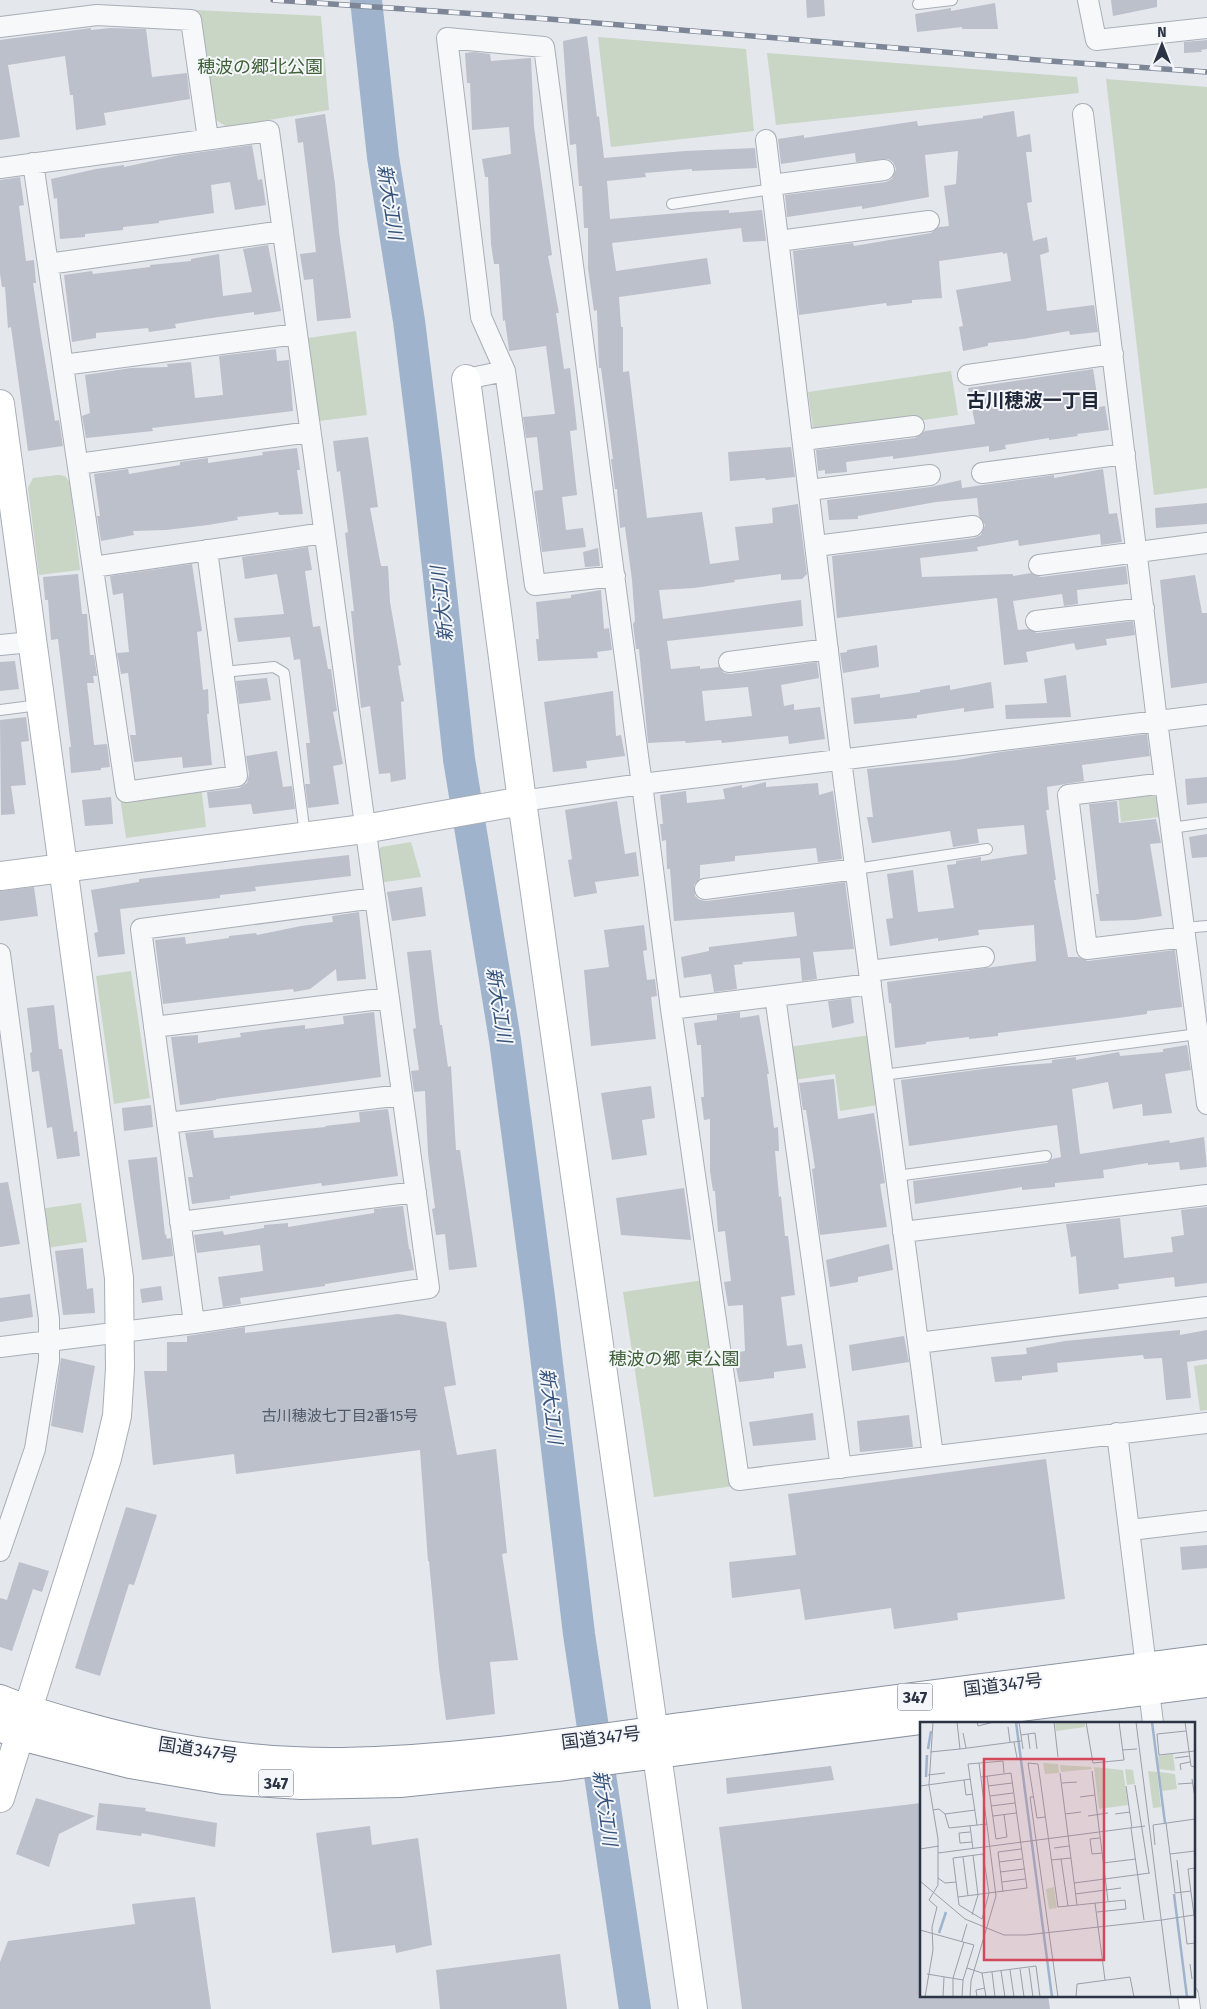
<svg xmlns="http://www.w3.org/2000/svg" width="1207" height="2009" viewBox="0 0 1207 2009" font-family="'Fira Sans','Noto Sans JP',sans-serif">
<rect width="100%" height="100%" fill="#e4e7ec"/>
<path fill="#c9d6c5" d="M196,10L321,16L329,110L227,127L213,118Z
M598,37L746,49L754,131L611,147Z
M767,53L1077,77L1079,93L776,125Z
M1106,79L1207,87V488L1154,495Z
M356,331L367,415L319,421L308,338Z
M951,371L958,415L814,436L808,392Z
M58,475L65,476L70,483L80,570L39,575L28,488L33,478Z
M201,786L206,827L126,838L120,797Z
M1147,791L1156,797L1159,817L1121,822L1118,794Z
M411,842L421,877L378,883L374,855L381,847Z
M131,971L150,1098L114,1104L96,976Z
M870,1035L878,1105L840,1111L835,1074L794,1080L789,1047Z
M81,1203L87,1242L46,1248L40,1209Z
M704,1280L734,1486L654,1497L623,1292Z
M1207,1364V1410L1200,1411L1194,1366Z"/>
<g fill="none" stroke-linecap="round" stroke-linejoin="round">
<path stroke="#9fb4cc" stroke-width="32" d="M366,0L383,157L409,321L427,466L459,759L505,1040L540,1305L579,1634L635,2009"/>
</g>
<path fill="#bbc0ca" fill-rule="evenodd" d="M806,0H824L825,16L807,18Z
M1111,0H1157V7L1113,16Z
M995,3L998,29H962V27L917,32L915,14L951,8V11Z
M91,28V30L110,28L146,29L152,77L187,73L190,99L104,113L106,125L76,130L73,95H70L65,56L8,65L20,137L0,140V40Z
M587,36L597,117L599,116L604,158L685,151L755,148L757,168L692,171V169L645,173L646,177L607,181L610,219L691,212L729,210V213L762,210L766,241L743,242L741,228L612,243L616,271L707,258L711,284L619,297L621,327H623V372L629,371L647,518L702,512L710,564L739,560L735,527L773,523L772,508L798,504L807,574L802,579L781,580V574L734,580L735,582L694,588L659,590L663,619L801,600L803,626L667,641L671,669L700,666V669L719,667L724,673L731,674L817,662L819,678L781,685L784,706L794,704V710L820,707L825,739L789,744L788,736L722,743L721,740L686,743L685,741L648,743L639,649H636L633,624L635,621L632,580L625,527L620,528L617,489H615L611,459H613L601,368H599L597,310L594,311L588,268V228H584L582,186H579L576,144L570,145L563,41ZM748,687L752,716L705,721L702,691Z
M1207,40V49L1201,50L1202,52L1184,53V42Z
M474,52L490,54L491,61L531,58L534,127L552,255L548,256L559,313H556L564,369L570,368L575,410L577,430L570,431L577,495L562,497L566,530L583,528L586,547L542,552L534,491L543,490L537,437L526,438L523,417L555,414L546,346L509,351V350L505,320L503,321L499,264H494L491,244L488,177H485L482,159L511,154L509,127L472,130L470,83H467L465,53Z
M1014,111L1017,137L1030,134L1032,152H1026L1032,202L1027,203L1033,241L1047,237L1049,252L1040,255L1047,311L1094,305L1098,332L1070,335L1069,331L1023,339L988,343V346L963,351L959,327L963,326L956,290L1011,281L1007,253L1003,254V252L939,261L942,298L912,300V303L887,306L886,303L799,315L793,251L853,243L854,246L931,233L939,227L949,226L944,186L956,184L958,151L925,155L929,197L862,209V206L787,217L785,195L886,182L892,179L896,169L893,162L888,159L856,162L855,153L781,164L778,139L804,135V138L917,121L918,126L983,118V116Z
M325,114L335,184L339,232L351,318L317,321L313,279L304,280L300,254L316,252L303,142L298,143L295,119Z
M252,145L258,180L262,179L266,205L235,210L230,182L211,185L214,213L159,221V223L123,227V230L85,234V237L60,239L57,198L54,199L51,179L96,169L124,165V167L180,155Z
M20,177L24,205L19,206L26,261L34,260L36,283H33L41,336L55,421L59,420L63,446L28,451L11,327L8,328L5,287H2L0,274V180Z
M268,245L281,311L254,315V312L205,319L175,324L176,328L149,332L148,328L96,333V338L72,342L64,275L92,271L93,274L150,267V265L191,261V259L219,254L223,296L252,292L243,249Z
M276,349L277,361L289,360L293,411L152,428L153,431L86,438L82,416L90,413L85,375L131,368L168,367L167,364L191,362L195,398L223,395L219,356Z
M1093,369L1099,407L1105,406L1109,430L1077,434L1078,436L1049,440V438L1005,445L1006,449L989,452V446L893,459V456L846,462L847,472L825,474V470L818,471L816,450L915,438L925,431L975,424L968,388Z
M368,437L378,507L370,508L381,566H388L390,602L401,665L398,666L404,701L401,702L406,779L391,782L390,773L379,774L370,706L361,708L351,611H354L345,533L348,532L340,471L337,472L333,441Z
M791,447L795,477L766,480L765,478L730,481L728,452Z
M297,448L300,470H297L303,514L279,515L278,512L237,517L238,520L208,525L166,530L133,531L134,535L101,541L97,516H100L94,474L128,469L129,474L180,465V462L208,458V463L263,455L262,452Z
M1103,469L1109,514L1117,513L1122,542L1101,545L1100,534L1019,546L1018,540L977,547L978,551L920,558L922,577L1013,574V576L1031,573L1041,577L1126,566L1128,584L1077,590L1078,604L1064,606L1062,594L1013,601L1018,630L1028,629L1037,633L1133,621L1135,635L1106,639L1107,645L1076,650L1074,643L1026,652L1028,662L1004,665L997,598L837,618L832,556L974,538L981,535L985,525L979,516L977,498L936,502L858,516V519L829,520L827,500L931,487L961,480L962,488L1054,475V478Z
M1207,503V524L1156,528L1155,508Z
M308,547L312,570L305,571L313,627L320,626L328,669H331L337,711L333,712L343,764L333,766L339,804L308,808L305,784H310L306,743H310L300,659L294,660L290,637L238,642L234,618L284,614L277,574L245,579L242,557Z
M598,548L600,566L585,567L583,552Z
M192,564L202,631L197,632L203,690L208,689L209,714H207L212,765L183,768L182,757L134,762L130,735H136L128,673L121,674L117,653L129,652L123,593L113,595L110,576Z
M78,574L82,614H87L90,655H94L97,676H93L94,683H87L94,745L107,744L110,767L101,768V770L71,773L69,747H71L58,639L51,640L48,600H45L43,577Z
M1195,575L1202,613H1207V683L1171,688L1160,580Z
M601,590L604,629L609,628L612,650L597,652L598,658L538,661L536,639H539L536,602L571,598V595Z
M877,645L879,667L843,673L840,653L847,652V650Z
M15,661L19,689L0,691V662Z
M1066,675L1071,717L1006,719L1005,705L1047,703L1044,679Z
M267,678L271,700L239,704L236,681Z
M991,682L994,708L964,712V708L917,715V718L854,724L851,698L880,694V698L920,692V690L950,685V690Z
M613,691L616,736L621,735L625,756L586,761L587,768L553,772L544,702Z
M26,717L29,741L21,742L26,785L11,786L15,814L1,815L0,720Z
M1147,734L1150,756L1082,765L1084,781L1047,787L1049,810H1046L1056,880H1054L1068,957H1078L1088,961L1175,950L1182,1007L1147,1011V1014L1118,1018L998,1033V1036L969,1039V1037L926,1042V1044L895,1048L891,1003H889L887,982L1036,961L1034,925L978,930L979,935L938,941V938L890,946L886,919L893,918L887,874L913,870L918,912L954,908L947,865L956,864V861L981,857V861L1027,854L1024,825L977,829L979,843L953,847L950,831L872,843L867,817H873L867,769L958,760L1000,752Z
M277,751L283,787L292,786L295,809L253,814L251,804L209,808L207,792L239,788L247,783L249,774L246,756Z
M1207,777V803L1187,805L1185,779Z
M766,782V787L818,783L819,795L833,791L842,859L818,862L816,848L735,856V861L700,865V878L694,885L695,896L700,900L707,901L845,882L854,949L813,952L817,979L802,981L800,958L742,962L743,964L734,965L737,989L714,992L711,974L684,978L681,957L709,951V947L797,936L794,912L674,921L670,869H667L666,840L662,841L660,824H663L660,795L686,791L687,803L725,799L723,789L742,785V788Z
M111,797L113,824L85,826L82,800Z
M617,801L625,854L636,852L639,876L595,882L597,893L574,897L568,860L572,859L565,810Z
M1117,801L1119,823L1156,819L1161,843L1150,844L1162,916L1135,920L1100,921L1096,894H1099L1089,804Z
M1207,834V857L1192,858L1189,837Z
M349,855L351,876L255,887L256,891L220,895V898L120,909L125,954L98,957L94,933L98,932L91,890L139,882V879Z
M34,887L38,916L0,921V891Z
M422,887L426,916L392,921L387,892Z
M359,912L366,979L337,981L336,969L310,989L294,992L293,989L163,1004L155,940L185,937L186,944L229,938V936L256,933L257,935L301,926L333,922L332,916Z
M644,925L647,950L643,951L647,980L655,979L657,996L651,997L656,1039L591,1046L584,970L609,967L604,930Z
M431,950L440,1025H442L448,1067L451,1066L456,1150H460L477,1267L449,1270L445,1234L436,1235L432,1209L435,1208L428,1154L425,1091L414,1092L411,1071L419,1070L413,1029L416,1028L407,952Z
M851,998L854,1023L832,1028L828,1001Z
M54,1005L59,1049H62L74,1132L77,1131L80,1156L57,1159L52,1127L47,1128L39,1071L32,1072L30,1053L32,1052L27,1008Z
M374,1012L381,1077L216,1099V1100L180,1105L171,1037L198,1035V1043L241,1037L240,1033L278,1028L305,1025V1029L344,1024L343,1016Z
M740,1012V1018L759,1015L769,1074H767L774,1128L778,1127L779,1151H775L779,1197L781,1196L785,1236H788L795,1295L781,1297L787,1346L802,1344L806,1368L774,1372V1378L739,1382L733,1353L745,1351L743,1305L728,1306L724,1282L731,1281L725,1231L718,1232L715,1191H713L710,1171V1119L704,1120L701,1097H704L701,1045H697L694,1023L717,1020V1015Z
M1187,1045L1191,1070L1165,1074L1172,1113L1143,1116L1142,1104L1113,1109L1108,1082L1072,1089L1080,1154L1169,1140L1170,1143L1204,1137L1207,1167L1180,1170L1179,1162L1148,1165V1163L1103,1170L1104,1178L1055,1183V1187L1022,1190V1187L915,1204L913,1181L1047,1163L1052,1159L1061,1157L1057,1125L909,1146L901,1080L998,1067L1052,1063V1060L1076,1057V1060L1119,1052L1120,1056L1163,1052V1049Z
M834,1079L838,1119L874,1113L885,1183L880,1184L887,1227L820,1235L812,1169L815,1168L806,1110H803L799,1083Z
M651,1086L655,1118L642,1120L647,1155L612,1160L601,1093Z
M151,1105L153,1127L124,1131L122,1108Z
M388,1109L398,1176L322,1186L321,1183L230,1196V1199L192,1204L188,1177H193L185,1133L213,1130L214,1138L326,1127L325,1126L360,1122L359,1112Z
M157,1157L165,1235L166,1234L167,1239L171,1238L173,1256L142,1260L128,1160Z
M8,1182L20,1244L0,1247V1183Z
M684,1188L691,1240L621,1235L616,1198Z
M403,1206L409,1249H410L414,1270L325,1284V1286L240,1298L241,1304L223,1307L218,1277L263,1271L260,1245L197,1253L194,1235L223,1231L224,1235L264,1228V1225L288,1223V1227L374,1213V1209Z
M1207,1207V1283L1175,1287L1174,1277L1118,1284L1119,1289L1079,1294L1076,1256L1071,1257L1066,1224L1120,1218L1124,1258L1173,1252L1171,1237L1184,1235L1181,1210Z
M889,1244L893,1270L858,1277V1282L830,1287L826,1260Z
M83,1248L87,1289L93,1288L95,1313L63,1315L55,1251Z
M161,1286L163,1300L142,1303L140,1289Z
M30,1294L33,1317L0,1322V1298Z
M398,1314L446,1322L456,1385L444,1387L457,1455L496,1449L507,1553L502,1554L518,1660L490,1662L495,1714L446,1720L439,1668L429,1561H428L420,1450L236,1474L234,1454L153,1465L144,1371H167V1342H187V1336L245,1327V1333Z
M1180,1330V1335L1207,1330V1359L1187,1362L1191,1398L1166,1400L1162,1358L1144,1359L1143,1355L1057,1363L1058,1372L1022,1376V1380L995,1382L991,1357L1027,1354L1026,1348L1065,1341Z
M904,1336L909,1362L852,1371L849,1345Z
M61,1358L95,1366L83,1433L51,1426Z
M813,1413L816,1440L753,1446L749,1422Z
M909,1415L913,1447L860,1452L857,1421Z
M1046,1459L1065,1599L957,1613L958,1620L894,1629L891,1608L805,1620L800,1589L732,1598L729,1562L796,1555L788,1494Z
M126,1507L157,1515L134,1585L129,1584L100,1676L75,1668Z
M1207,1545V1568L1182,1570L1180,1547Z
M19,1562L49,1571L42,1592L33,1589L12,1651L0,1647V1598L7,1600Z
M831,1766L834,1780L727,1794L726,1778Z
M36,1798L95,1816L59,1834L49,1867L16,1854Z
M99,1803L146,1808L145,1811L217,1823L215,1847L142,1833L141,1836L96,1830Z
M921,1803V1995H1048L1050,2009H742L719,1827Z
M370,1826L372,1845L418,1838L432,1945L396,1953L395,1945L332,1953L316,1833Z
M195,1897L211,2009H0V1962L8,1941L135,1924L132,1904Z
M560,1954L567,2009H440L436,1970Z"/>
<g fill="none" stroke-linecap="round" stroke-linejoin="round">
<defs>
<path id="lane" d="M918,4L952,0
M672,204L772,189
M223,672L274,667L284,673L305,835
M0,710L39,705
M1171,828L1207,823
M856,869L987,849
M1184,928L1207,926
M883,1075L1198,1034
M896,1176L1046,1156"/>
<path id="street" d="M1088,0L1096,40L1207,28
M0,27L97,15L191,20L208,139
M1083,114L1157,721L1207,1104
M766,140L843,775L933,1456
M33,163L126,792L237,776L207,550
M0,168L269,131L429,1288L194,1323L0,1347
M772,185L884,170
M779,241L929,221
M48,264L283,231
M63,365L297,334
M968,375L1113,354
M466,379L505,371
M803,440L914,426
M78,464L310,432
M982,473L1125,454
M809,490L930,475
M816,546L973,526
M1039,565L1207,543
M93,567L324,533
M615,576L535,585L505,371L481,317L447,38L544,47L639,763L642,784L671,1009L739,1480L1207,1423
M1036,621L1144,608
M0,645L31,642
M729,662L828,649
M1165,783L1068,795L1087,949L1185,937
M522,801L642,784L1207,715
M705,889L856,869
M0,954L49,1319V1361L35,1449L0,1551
M869,971L984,957
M775,996L841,1468
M671,1009L871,984
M154,1027L388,998
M167,1123L402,1095
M180,1222L416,1192
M903,1232L1207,1195
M194,1323L141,929L375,898
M918,1343L1207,1307
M1117,1433L1153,1723
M1130,1530L1207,1521
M1188,1995L1190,2009"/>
<path id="secondary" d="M466,379L522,801L693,2009
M0,404L119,1278L120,1368L117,1416L107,1458L0,1798
M0,876L364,829L522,801"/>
<path id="highway" d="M0,1699C29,1711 58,1719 87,1727C170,1750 256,1763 342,1762C467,1760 596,1738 720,1722C882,1701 1045,1680 1207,1659
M0,1727L20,1736L130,1764L223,1780L301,1785L400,1783L557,1767L1207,1683"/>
</defs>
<use href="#lane" stroke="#a9aeb7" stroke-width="12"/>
<use href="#street" stroke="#a9aeb7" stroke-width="22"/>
<use href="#secondary" stroke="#a9aeb7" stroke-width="30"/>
<use href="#highway" stroke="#8b94a3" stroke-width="30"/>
<use href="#lane" stroke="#f7f8fa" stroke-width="10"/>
<use href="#street" stroke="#f7f8fa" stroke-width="20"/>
<use href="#secondary" stroke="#fff" stroke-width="28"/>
<use href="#highway" stroke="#fff" stroke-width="28"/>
<defs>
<path id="rail" d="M273,0L549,19L1050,61L1207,72"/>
</defs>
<use href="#rail" stroke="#7d8696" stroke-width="5.5"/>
<use href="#rail" stroke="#f4f6f9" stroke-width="4" stroke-dasharray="11" stroke-linecap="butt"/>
</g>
<g text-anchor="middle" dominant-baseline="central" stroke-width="4" stroke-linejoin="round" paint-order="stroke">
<g font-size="15" fill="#4f5766">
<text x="340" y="1416">古川穂波七丁目2番15号</text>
</g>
<g fill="#f4f6f9" stroke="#676e7b" stroke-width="1">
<rect x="897.5" y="1683.5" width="35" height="27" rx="4"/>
<rect x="258.5" y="1769.5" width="35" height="27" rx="4"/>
</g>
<g font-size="16" font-weight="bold" fill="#2b3445">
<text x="915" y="1697">347</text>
<text x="276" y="1783">347</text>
</g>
<g font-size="18" fill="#3f6138" stroke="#f4f6f9">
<text x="260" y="67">穂波の郷北公園</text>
<text x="674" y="1359">穂波の郷 東公園</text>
</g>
<g font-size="18" fill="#2b3445" stroke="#f4f6f9">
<text transform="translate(1003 1685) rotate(-7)">国道347号</text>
<text transform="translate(601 1738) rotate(-7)">国道347号</text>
<text transform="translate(198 1750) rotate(9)">国道347号</text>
</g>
<g font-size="19" font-style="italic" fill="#34527a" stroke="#f4f6f9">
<text transform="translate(390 202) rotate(81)">新大江川</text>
<text transform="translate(442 604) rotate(-96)">新大江川</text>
<text transform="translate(499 1005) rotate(81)">新大江川</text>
<text transform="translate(551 1406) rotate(83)">新大江川</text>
<text transform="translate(605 1808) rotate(82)">新大江川</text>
</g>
<g font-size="19" font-weight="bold" fill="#1d2536" stroke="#f4f6f9">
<text x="1033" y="400">古川穂波一丁目</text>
</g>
</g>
<g transform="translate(920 1722)">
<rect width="275" height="275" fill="#e4e7ec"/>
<path d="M135,0H165V5L136,9ZM253,32L255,49L239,47L238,34ZM123,41L138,42L139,51L125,52ZM140,43L171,45L172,47L141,50ZM174,45L203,48L208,83L179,87ZM205,47L213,48L215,62L207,63ZM228,49L237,50L241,85L233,86ZM239,50L255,52L257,67L242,69ZM134,165L137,186L129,187L126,167Z" fill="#c9d6c5"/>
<path fill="none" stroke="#9fb4cc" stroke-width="2.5" d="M96,0L132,275M232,0L245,101M8,27L11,9M6,55L7,33M254,172L267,275M19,211L26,190"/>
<path fill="none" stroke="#9a9fa9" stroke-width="1" d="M37,0L40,27L101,19M57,0L58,4L74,0M99,0L103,27M134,0L138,35M166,0L173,41L204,38L199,0M216,0L251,275M265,0L271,44L275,45M88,5L90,20M266,9L237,12L239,33L275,29M43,11L46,26M108,12L110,27M101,13L115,11L117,27M94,20L97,36M202,28L217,27M10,30L40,27M255,36L270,34M261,48L260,42L270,40M172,49L188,179M140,51L157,183M8,53L25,51M67,54L76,117L87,115L84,92M272,57L275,76M44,58L46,73L53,72M142,61L157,60M258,62L273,61M215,63L229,151M0,64L51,57M68,64L92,61M206,64L212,106M70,74L93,71M114,75H110L138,275M160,75L175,73M71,84L95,81M13,88L19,87L25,92L29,106L67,102M25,92L55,88M145,92L161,90M195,92L210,90M73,94L96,91M168,94L188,91M125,95L117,96L108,41L118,42L138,185L205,178L206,187L177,190M246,101L255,171L271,169M57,103L48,42L83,39L84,51M233,103L235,123M233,103L275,97M50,104L53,127M211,106L224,198M50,110L39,111L40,121L52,120M180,116L170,117L172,132L182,131M134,126L149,124M0,127L19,124M18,131L225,104M63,132L69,171L62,197L39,183L33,136ZM250,132L275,129M43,135L48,174M141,137L148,184M131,138L151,136M257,138L267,222L275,221M79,140L102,137M183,141L216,137M275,146L268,147L275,201M80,150L104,147M18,156L25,161L36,160M0,159L45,197L84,213H106L242,198M82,160L105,157M154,161L230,151M83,170L78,130L101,127M155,172L201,166M38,175L107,166L91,51L61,55M175,181L185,258M52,193L58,173L53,133M242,198L274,193M0,208L54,223L43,258L42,275M42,219L47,202M270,242L272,257M47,246L62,251L116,244L120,275M109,246L113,275M100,247L104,275M90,248L94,275M81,249L85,275M72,250L75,275M62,251L66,275M7,252L43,258M5,275L13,228L12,205L17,185L9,178L18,163V117L9,63L13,0M23,275L24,255M33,275V256L44,220M50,275L51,259L76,174L59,41M57,275L56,268L65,266M156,275L157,262L210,255L214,275"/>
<path fill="#d1495b" fill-opacity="0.15" stroke="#d1495b" stroke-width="2.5" d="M64,37H184V238H64Z"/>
<rect width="275" height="275" fill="none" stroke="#2b3445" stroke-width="2.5"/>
</g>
<g transform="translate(1162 45)" stroke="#f4f6f9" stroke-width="4" paint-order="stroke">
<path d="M0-4L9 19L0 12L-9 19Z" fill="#2b3445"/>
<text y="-8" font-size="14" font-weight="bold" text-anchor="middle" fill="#2b3445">N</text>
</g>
</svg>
